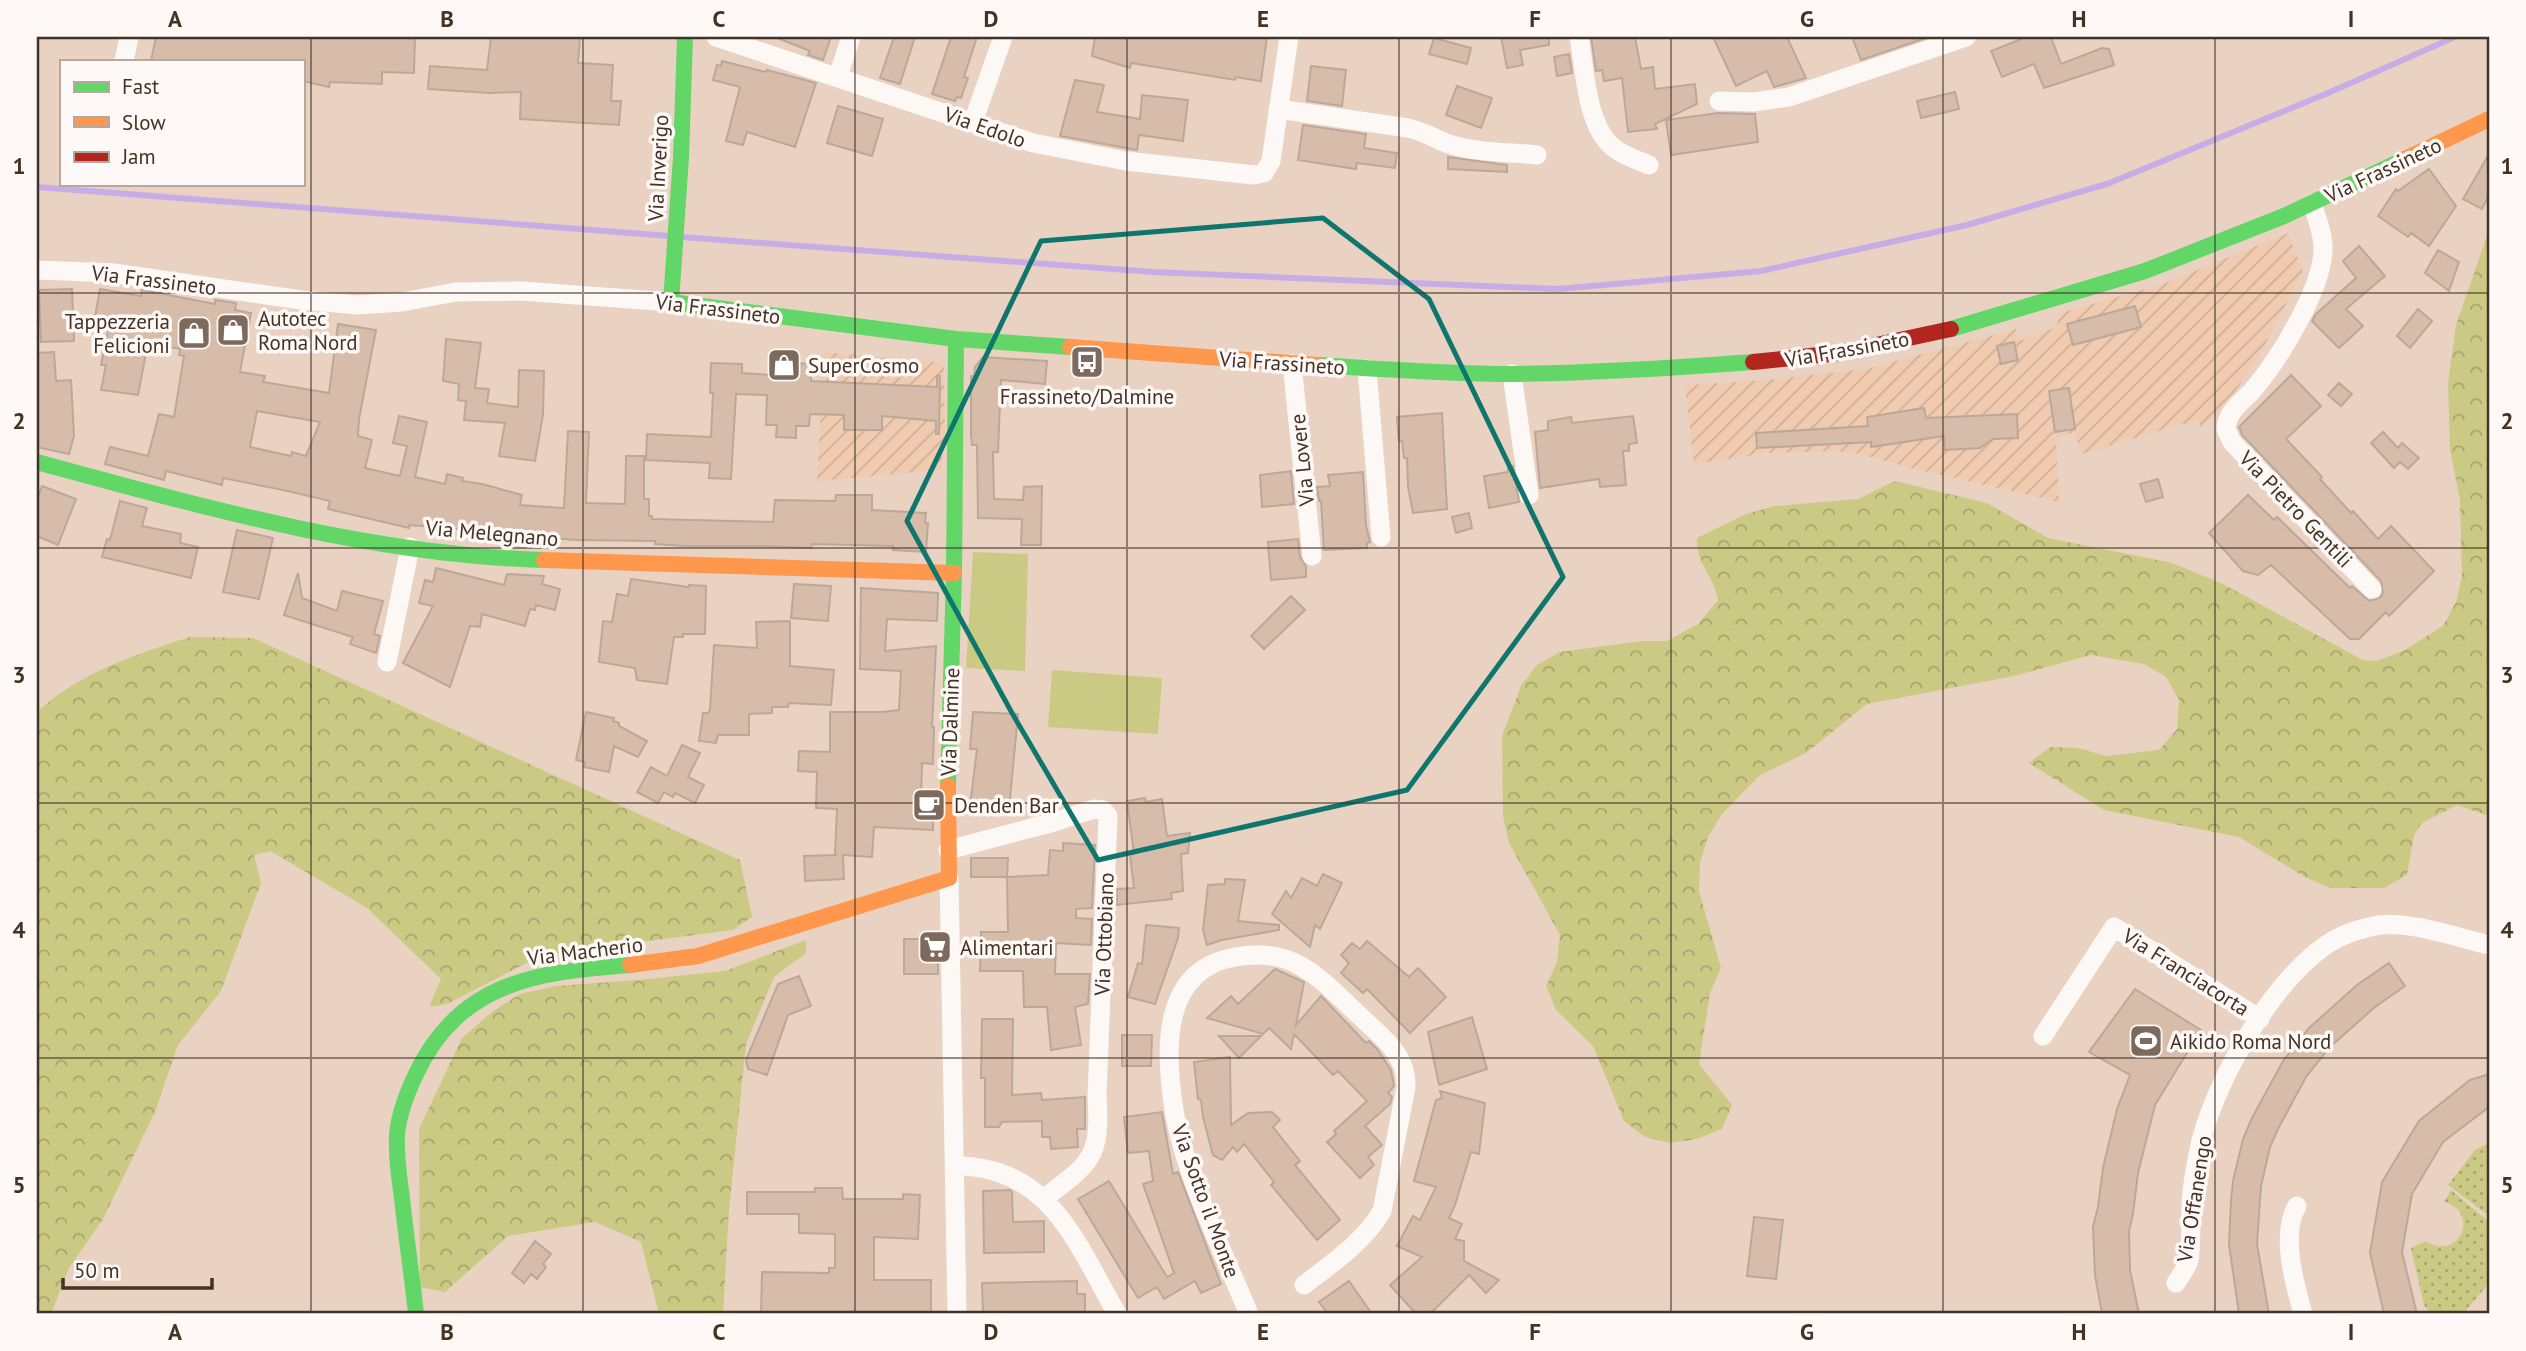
<svg xmlns="http://www.w3.org/2000/svg" width="2526" height="1351" viewBox="0 0 2526 1351" font-family="'PT Sans',sans-serif">
<defs>
<pattern id="industrial-furrows" width="10" height="10" patternUnits="userSpaceOnUse" patternTransform="scale(1.75)"><rect width="10" height="10" fill="#f1cbb0"/><path d="M-1 1l2-2M0 10L10 0M9 11l2-2" fill="none" stroke="#d0af97"/></pattern>
<pattern id="grass-dots" width="8" height="8" patternUnits="userSpaceOnUse" patternTransform="scale(1.75)"><rect width="8" height="8" fill="#cbca84"/><path d="M2 2h.1M6 6h.1" fill="none" stroke="#a6a56c" stroke-width="1.8" stroke-linecap="round"/></pattern>
<pattern id="forest-crowns" width="20" height="18" patternUnits="userSpaceOnUse" patternTransform="scale(1.75)"><rect width="20" height="18" fill="#cbca84"/><path d="M2 6a3 3 0 1 1 6 0M12 15a3 3 0 1 1 6 0" fill="none" stroke="#a6a56c"/></pattern>
</defs>
<rect width="100%" height="100%" fill="#ead2c2"/>
<path fill="url(#industrial-furrows)" d="M2288,233L2303,271L2257,360L2237,389L2207,424L2201,427L2197,420L2081,454L2075,432L2056,437L2059,502L1919,470L1855,453L1836,451L1768,453L1694,464L1685,385L1756,381L1866,369L2016,329L2019,341L2056,327L2060,313L2160,285Z
M824,352L937,362L944,367L945,434L941,470L817,481Z"/>
<path fill="url(#grass-dots)" d="M2489,1143V1216L2448,1185L2475,1150Z
M2451,1190L2489,1222V1283L2463,1314H2431L2424,1305L2411,1248L2426,1241C2458,1263 2482,1212 2444,1202Z"/>
<path fill="url(#forest-crowns)" d="M2489,230V816L2457,805L2422,823L2414,835L2407,875L2384,888H2330L2305,877L2239,837L2104,810L2029,763L2050,747L2078,748L2106,756L2159,750L2177,729L2179,700L2166,677L2144,664L2091,655L2014,676L1867,704L1806,753L1760,775L1722,814L1708,837L1700,863L1699,891L1721,968L1710,993L1699,1064L1732,1105L1722,1129L1697,1139L1670,1143L1645,1137L1624,1121L1593,1046L1556,1010L1546,986L1557,962L1560,935L1509,843L1503,816L1502,736L1521,686L1537,665L1560,652L1642,641H1667L1698,624L1718,600C1714,576 1695,562 1697,538L1746,514L1774,506L1858,499L1895,481L1987,503L2048,538L2172,563L2223,584L2363,660L2376,661L2403,651L2443,626L2456,602L2462,576L2460,500L2450,450L2448,383L2456,325Z
M190,637L253,638L740,860L752,917L733,930L542,955L447,1004L429,1007L441,979L367,908L270,851L254,855L261,883L221,991L178,1045L155,1112L103,1219L69,1268L51,1314H37V712C79,673 136,654 190,637Z
M806,940V953L774,977L746,1044L729,1210L723,1314H659L641,1242L595,1222L508,1236L445,1292L420,1287L419,1129L462,1038L493,1011L520,994L556,986L638,980L725,971Z"/>
<path fill="#cbca84" d="M973,552L1028,554L1025,671L966,668Z
M1052,670L1162,678L1158,734L1048,727Z"/>
<g fill="none" stroke-linecap="round" stroke-linejoin="round">
<path stroke="#c6ade6" stroke-width="6" d="M37,187L670,236
M681,237L1153,272L1558,289L1761,271L1967,225L2107,184L2328,93L2455,37"/>
</g>
<path fill="#d7bca9" stroke="#baa89b" stroke-width="2" fill-rule="evenodd" d="M156,37H415L414,73L382,72V84L330,82L329,87L303,81V61H151Z
M491,37H580L578,63L613,65L611,101H621L619,125L520,119L521,92L489,93L428,89L430,66L487,70Z
M775,37H831L823,60L808,55L810,51Z
M894,37H915L900,84L880,78Z
M951,37H977L964,77L968,78L961,98L957,97L955,101L932,94Z
M1095,37H1267L1261,81L1236,77L1235,80L1131,63L1130,68L1092,56Z
M1501,37H1549V45L1520,50L1523,65L1507,68Z
M1591,37H1635L1641,69L1653,67L1655,89L1695,84L1697,104L1655,124L1657,129L1628,132L1622,78L1604,81L1602,70L1596,71Z
M1713,37H1787L1806,78L1774,87L1767,71L1736,86Z
M1852,37H1929L1861,60Z
M2026,37H2051L2061,64L2102,48L2109,49L2114,65L2044,88L2034,64L2002,77L1991,51Z
M1434,38L1471,48L1467,64L1429,54Z
M1569,54L1572,73L1557,76L1554,57Z
M722,61L766,72L767,70L816,83L795,147L747,132L743,145L726,141L740,87L713,80L717,65L721,66Z
M1311,66L1346,70L1342,106L1307,101Z
M1075,80L1104,85L1097,112L1140,119L1142,95L1188,100L1183,141L1139,135L1137,150L1060,136Z
M1457,86L1492,98L1481,128L1446,115Z
M1955,92L1959,109L1921,118L1917,101Z
M838,106L883,119L872,156L827,143Z
M1718,113L1755,114L1758,142L1671,155L1666,120Z
M1303,125L1366,134L1364,148L1397,153L1395,168L1357,163L1356,169L1298,160Z
M2489,154V195L2482,209L2463,199Z
M1448,157L1507,165V172L1448,169Z
M2429,169L2456,206L2429,246L2411,233L2408,237L2378,216L2396,189L2398,191Z
M2359,246L2385,276L2346,309L2363,326L2339,348L2312,321L2316,314L2356,278L2343,261Z
M2438,250L2459,262L2449,291L2425,273Z
M72,289L74,341L41,342L39,290Z
M100,289L141,296L142,290L215,304V300L236,303L235,310L251,313L240,372L265,376L263,382L329,393L338,324L376,330L359,419L358,436L372,440L365,468L400,476L407,446L393,443L399,416L427,422L415,477L445,484L447,474L463,478L462,481L482,484L522,495L520,505L564,508L568,431L589,432L586,503L625,504L626,456H644V499H649V516H652V519L773,522L775,500L835,501L836,495H872V510L926,513L925,523H928L926,552L893,550V546L812,544L811,548L759,546H685L655,544V541L577,540L503,535L502,542L479,540L480,531L409,525V528L328,509L330,501L283,490L223,478L222,485L166,471L164,480L105,464L110,447L148,456L159,414L174,417L184,356L179,355L180,349L148,343L138,395L101,390L106,365H101L109,325L94,322ZM257,411L320,422L306,456L292,452L291,456L250,447Z
M2135,306L2141,327L2073,345L2067,324Z
M2418,309L2432,321L2410,348L2397,336Z
M446,339L481,343L475,388L489,389L487,403L518,407L519,370L544,371L543,415L535,461L499,456L505,423L464,420L466,401L458,400L459,384L443,381Z
M2014,342L2018,360L2001,364L1997,346Z
M54,352L56,381L71,380L74,436L69,454L37,447V353Z
M983,357L1047,361L1045,384L1001,380L998,452H993L994,499L1023,500L1024,487L1042,486L1041,545H1021L1022,519L978,518L977,445H972L971,434V376H974L975,367Z
M772,362L811,364V381L937,387V376H940L939,434H936V421L882,416V430H844V415L810,414L809,426H796V438L776,437L777,425H766L767,395L736,394L731,479L709,478L710,463L646,460L647,434L711,437L713,393H710L711,363L742,364V373L772,375Z
M2291,375L2321,406L2286,439L2322,477L2320,479L2351,513L2353,511L2378,539L2391,526L2434,571L2389,616L2386,612L2359,639H2350L2271,565L2258,575L2243,571L2209,533L2248,495L2274,520L2277,517L2350,588L2352,586L2369,601L2380,598L2383,593L2381,581L2242,435L2239,427Z
M2339,383L2352,394L2341,406L2328,395Z
M2069,388L2075,429L2055,432L2049,391Z
M1924,408L1926,418L2017,414L2018,438L1993,439L1980,448L1945,450L1944,436L1871,447V442L1757,448L1756,433L1868,426L1867,417Z
M1442,413L1447,509L1413,513L1408,487L1407,458H1404L1402,441H1399L1397,417Z
M1633,416L1637,443L1629,444V451H1623L1626,485L1600,487L1599,479L1540,488L1535,432L1548,430V421L1571,417L1572,423Z
M2383,432L2398,448L2402,443L2419,458L2408,469L2400,462L2394,468L2371,443Z
M1513,466L1519,502L1489,508L1484,476L1508,472V467Z
M1291,471L1294,504L1262,507L1260,475Z
M1363,472L1366,525L1370,542L1367,543V548L1324,550L1321,501H1319L1317,487L1330,486L1328,475Z
M2158,479L2163,497L2146,502L2140,484Z
M42,486L76,499L58,545L37,536V500Z
M120,501L147,508L142,526L181,534L180,543L198,547L191,578L102,557L107,539L110,540Z
M1469,513L1472,528L1456,533L1452,517Z
M237,530L273,538L259,599L223,592Z
M1298,539L1300,557L1306,566V577L1271,580L1268,542Z
M436,568L504,585L507,574L544,576L542,584L560,589L555,610L536,605L535,610L530,609L525,626L482,614L480,627L470,626L450,687L403,663L433,606L419,603L425,580L433,582Z
M298,573L302,598L337,611L342,591L383,601L374,634L380,636L376,653L350,644L353,637L284,615Z
M631,579L689,587V585L706,586L705,634H683V637H674L667,684L637,680L635,668L599,662L603,621L612,622L617,594L628,596Z
M794,584L831,586L828,621L791,618Z
M861,588L938,593L937,621L887,619L885,651L936,646L932,727H934L933,764L922,763L921,802L933,803V830L874,827L872,857L843,855L844,879L805,881L804,856L837,855L835,854L837,809L816,808L817,772L798,771L799,751L830,752V712H882L899,710L901,671L860,669Z
M1291,596L1305,610L1264,649L1251,636Z
M790,621V666L834,670L831,705L789,703L788,707H772V713L749,714V735H718L716,743L699,741L703,713H708L710,710L714,645L757,648L756,622Z
M586,712L614,718L613,721L619,723V726L647,741L638,757L614,746L609,772L584,767L585,762L576,760Z
M973,712L1018,714L1009,810L970,806L977,749H970Z
M682,745L700,753L688,777L704,785L695,803L675,793L673,797L664,792L658,803L637,792L651,767L667,776Z
M1145,798L1146,802L1162,799L1167,836L1190,833L1188,853L1181,854L1183,891L1171,893L1172,899L1117,905V889L1134,888L1130,855L1134,854L1127,801Z
M1063,843L1095,845L1092,908L1076,909V918L1092,919L1091,945L1056,943L1055,974H1090L1088,1004L1075,1007L1081,1045L1051,1050L1047,1007H1024L1023,971H980L981,932H1008L1007,877L1048,875L1050,850L1063,851Z
M971,858H1008L1007,877H971Z
M1323,874L1342,883L1320,929L1315,925L1310,947L1272,914L1286,891L1291,898L1302,878L1317,886Z
M1225,879L1245,880L1238,921L1279,925V930L1222,940L1207,945L1203,930L1208,885L1225,884Z
M1146,925L1179,928L1178,938L1155,1004L1128,997L1138,963L1142,964Z
M904,939H938V974H904Z
M1367,941L1409,977L1418,968L1446,997L1410,1033L1367,989L1363,993L1341,973L1349,963L1341,955L1352,943L1360,949Z
M2389,963L2405,986L2375,1007L2330,1047L2306,1077L2278,1129L2270,1147L2261,1186L2257,1244L2269,1314H2239L2229,1244L2231,1200L2233,1181L2243,1139L2252,1118L2283,1061L2309,1028L2357,985Z
M1275,969L1304,982L1296,1025L1321,996L1366,1043L1369,1041L1377,1049L1391,1070L1394,1086L1388,1093L1392,1097L1390,1104L1365,1126L1382,1145L1368,1157L1374,1165L1360,1178L1327,1142L1336,1134L1334,1131L1367,1101L1338,1071L1333,1075L1294,1034L1291,1049L1269,1028L1263,1034L1207,1018L1231,996L1238,1004Z
M799,976L811,1006L788,1015L767,1075L748,1069L746,1060L778,984Z
M2135,989L2201,1030L2155,1105L2138,1173L2133,1214L2129,1231L2130,1270L2139,1314H2102L2095,1275L2093,1227L2098,1207L2103,1168L2117,1109L2130,1075L2089,1052Z
M1472,1017L1487,1069L1439,1085L1428,1032Z
M982,1019H1013L1012,1095L1041,1093L1042,1100L1085,1097V1129H1077L1078,1147L1051,1149L1050,1137H1042V1121L1002,1122L999,1127H985V1078H981Z
M1122,1035H1152L1151,1066H1122Z
M1219,1036H1261L1239,1058Z
M1230,1057L1231,1125L1248,1113L1272,1112L1280,1120L1273,1127L1300,1161L1295,1165L1340,1220L1317,1240L1271,1185L1274,1182L1244,1144L1237,1152L1233,1147L1222,1160L1213,1155L1203,1117L1201,1100L1198,1099L1194,1062Z
M2489,1074V1107L2443,1142L2412,1194L2402,1252L2417,1314H2384L2370,1253L2382,1182L2419,1121L2470,1080Z
M1440,1091L1485,1103L1479,1154L1471,1152L1455,1205L1449,1218L1462,1224L1455,1239L1464,1241V1261L1499,1280L1486,1293L1469,1275L1430,1314H1416L1390,1285L1422,1257L1397,1246L1413,1216L1420,1220L1436,1187L1414,1181L1436,1100L1442,1098Z
M1162,1112L1173,1174L1178,1172L1221,1284L1201,1293L1195,1281L1164,1299L1157,1287L1138,1298L1078,1199L1109,1181L1167,1277L1174,1273L1143,1184L1153,1181L1149,1151L1128,1153L1124,1117Z
M815,1188H842L843,1199H903V1194L920,1195L918,1239L874,1237V1280H931V1314H761L762,1272L829,1273V1268H835V1234L799,1233V1214H747V1192H815Z
M1010,1190L1012,1192L1013,1222L1044,1221V1252L984,1253L983,1191Z
M1754,1217L1783,1220L1776,1279L1747,1276Z
M535,1241L551,1254L543,1264L546,1267L537,1279L531,1274L524,1283L512,1273Z
M1077,1281V1294H1085V1314H983L982,1283Z
M1349,1281L1372,1314H1328L1319,1302Z"/>
<g fill="none" stroke-linecap="round" stroke-linejoin="round">
<path stroke="#fcf8f6" stroke-width="19" d="M716,37L1033,143L1126,161L1254,175L1264,173L1271,161L1289,37
M1579,37C1585,70 1586,126 1614,148C1624,156 1637,160 1649,165
M124,61L129,37
M838,76L851,37
M1719,101L1753,102L1789,97L1966,37
M1278,109L1408,128C1423,131 1435,139 1449,144C1476,153 1509,152 1537,155
M973,122L1003,37
M2312,204C2317,217 2322,231 2323,245C2325,286 2279,359 2253,390C2242,402 2227,411 2226,429L2232,442L2372,589
M37,270L114,273L301,300L358,305L402,302L456,292L521,291L671,302
M1292,364L1312,556
M1367,369L1381,537
M1512,374L1529,495
M387,662L410,547
M948,850L1054,822L1094,809L1103,810L1108,816L1097,1095C1101,1158 1092,1162 1043,1199
M949,878L957,1314
M2043,1036L2114,927L2260,1019
M956,1166C1050,1166 1077,1244 1117,1314
M2297,1206C2280,1234 2295,1285 2303,1314
M2176,1283C2180,1276 2187,1268 2189,1260C2192,1243 2190,1224 2191,1207C2191,1189 2195,1172 2198,1154C2211,1087 2269,985 2326,945C2342,934 2361,928 2380,925C2411,921 2458,938 2489,945
M1249,1314C1223,1251 1185,1176 1174,1110C1165,1052 1160,970 1235,957C1252,954 1271,954 1288,960C1317,971 1340,998 1363,1019C1384,1039 1407,1055 1406,1087L1382,1211C1364,1242 1332,1263 1304,1285"/>
<path stroke="#63d668" stroke-width="16" d="M685,37L681,157L671,302L956,339L1070,347
M1951,329L2145,271L2284,216L2405,159
M1318,365C1382,369 1447,374 1511,374C1592,373 1673,368 1753,362
M37,462C203,507 372,555 544,560
M948,786L954,573L956,339
M416,1314C412,1275 406,1237 402,1198C399,1177 396,1156 397,1134C399,1113 407,1093 416,1074C460,981 538,972 630,965"/>
<path stroke="#ff974d" stroke-width="16" d="M2405,159L2489,119
M1070,347L1318,365
M544,560L954,573
M630,965L698,956L949,878L948,786"/>
<path stroke="#b3261e" stroke-width="16" d="M1753,362L1839,353L1951,329"/>
</g>
<path fill="none" stroke="#0f766e" stroke-width="5" stroke-linejoin="round" d="M1323,218L1429,299L1563,577L1407,790L1098,860L1012,713L907,521L1041,241Z"/>
<path fill="none" stroke="#433226" stroke-width="2" stroke-opacity="0.55" d="M311,37V1314M583,37V1314M855,37V1314M1127,37V1314M1399,37V1314M1671,37V1314M1943,37V1314M2215,37V1314M37,293H2489M37,548H2489M37,803H2489M37,1058H2489"/>
<defs>
<symbol id="shop-square" viewBox="-11 -11 22 22"><rect x="-9" y="-9" width="18" height="18" rx="4" fill="#7d6a5d" stroke="#fef9f6"/><path d="M-5-2.5h2.3a2.7 3.5 0 0 1 5.4 0H5L5.5 6h-11ZM-1.5-2.5h3a1.5 2.3 0 0 0-3 0Z" fill="#fff"/></symbol>
<symbol id="bus-square" viewBox="-11 -11 22 22"><rect x="-9" y="-9" width="18" height="18" rx="4" fill="#7d6a5d" stroke="#fef9f6"/><path d="M-5-6H5V4H4V6H2V4H-2V6H-4V4H-5ZM-3.5-4V0h7V-4ZM-3.5 1.2v1.5H-2V1.2ZM2 1.2v1.5H3.5V1.2Z" fill="#fff"/></symbol>
<symbol id="cafe-square" viewBox="-11 -11 22 22"><rect x="-9" y="-9" width="18" height="18" rx="4" fill="#7d6a5d" stroke="#fef9f6"/><path d="M-5.5-4.5H6V0H3Q3 3.5 0 3.5H-2.5Q-5.5 3.5-5.5 0ZM3-3.2v2h1.7v-2ZM-6 4.5H4V6H-6Z" fill="#fff"/></symbol>
<symbol id="supermarket-square" viewBox="-11 -11 22 22"><rect x="-9" y="-9" width="18" height="18" rx="4" fill="#7d6a5d" stroke="#fef9f6"/><path d="M-6-5.5h2.5l.6 2H6L4.5 2H-2.5L-4.4-4H-6ZM-1.5 3.2a1.3 1.3 0 1 0 .1 0ZM3 3.2a1.3 1.3 0 1 0 .1 0Z" fill="#fff"/></symbol>
<symbol id="stadium-square" viewBox="-11 -11 22 22"><rect x="-9" y="-9" width="18" height="18" rx="4" fill="#7d6a5d" stroke="#fef9f6"/><path d="M0-5a6.5 5 0 1 0 0 10a6.5 5 0 1 0 0-10ZM-3.5-1.8h7v3.6h-7Z" fill="#fff"/></symbol>
</defs>
<g fill-rule="evenodd">
<use href="#shop-square" x="214" y="311" width="38" height="38"/>
<use href="#shop-square" x="175" y="314" width="38" height="38"/>
<use href="#bus-square" x="1068" y="343" width="38" height="38"/>
<use href="#shop-square" x="765" y="346" width="38" height="38"/>
<use href="#cafe-square" x="910" y="786" width="38" height="38"/>
<use href="#supermarket-square" x="916" y="928" width="38" height="38"/>
<use href="#stadium-square" x="2127" y="1022" width="38" height="38"/>
</g>
<g text-anchor="middle" dominant-baseline="central" stroke-width="7" stroke-linejoin="round" paint-order="stroke">
<g font-size="21" fill="#433226" stroke="#fef9f6">
<text transform="translate(985 127) rotate(19)">Via Edolo</text>
<text transform="translate(658 168) rotate(-87)">Via Inverigo</text>
<text transform="translate(2383 170) rotate(-25)">Via Frassineto</text>
<text transform="translate(154 280) rotate(7)">Via Frassineto</text>
<text transform="translate(718 309) rotate(7)">Via Frassineto</text>
<text transform="translate(1847 349) rotate(-10)">Via Frassineto</text>
<text transform="translate(1282 363) rotate(4)">Via Frassineto</text>
<text transform="translate(1302 460) rotate(-96)">Via Lovere</text>
<text transform="translate(2296 509) rotate(46)">Via Pietro Gentili</text>
<text transform="translate(492 533) rotate(5)">Via Melegnano</text>
<text transform="translate(950 722) rotate(-88)">Via Dalmine</text>
<text transform="translate(1104 934) rotate(-88)">Via Ottobiano</text>
<text transform="translate(585 951) rotate(-7)">Via Macherio</text>
<text transform="translate(2186 972) rotate(32)">Via Franciacorta</text>
<text transform="translate(2194 1199) rotate(-81)">Via Offanengo</text>
<text transform="translate(1206 1201) rotate(70)">Via Sotto il Monte</text>
</g>
<g font-size="21" fill="#433226" stroke="#fef9f6" text-anchor="start">
<text x="258" y="318">Autotec<tspan x="258" dy="24">Roma Nord</tspan></text>
<text x="170" y="321" text-anchor="end">Tappezzeria<tspan x="170" dy="24">Felicioni</tspan></text>
<text x="808" y="365">SuperCosmo</text>
<text x="1087" y="396" text-anchor="middle">Frassineto/Dalmine</text>
<text x="954" y="805">Denden Bar</text>
<text x="960" y="947">Alimentari</text>
<text x="2170" y="1041">Aikido Roma Nord</text>
</g>
</g>
<rect width="2526" height="1351" fill="none" stroke="#fef9f6" stroke-width="77"/>
<rect x="60" y="60" width="245" height="126" fill="#fef9f6" stroke="#b3a9a3" stroke-width="2"/>
<rect x="74" y="82" width="35" height="10" fill="#63d668" stroke="#b3a9a3" stroke-width="2"/>
<text x="122" y="94" font-size="21" fill="#433226">Fast</text>
<rect x="74" y="117" width="35" height="10" fill="#ff974d" stroke="#b3a9a3" stroke-width="2"/>
<text x="122" y="130" font-size="21" fill="#433226">Slow</text>
<rect x="74" y="152" width="35" height="10" fill="#b3261e" stroke="#b3a9a3" stroke-width="2"/>
<text x="122" y="164" font-size="21" fill="#433226">Jam</text>
<path d="M63 1278v10h149v-10" fill="none" stroke="#433226" stroke-width="3.5"/>
<text x="74" y="1278" font-size="21" fill="#433226" stroke="#fef9f6" stroke-width="5" paint-order="stroke">50 m</text>
<rect x="38" y="38" width="2450" height="1274" fill="none" stroke="#433226" stroke-width="2.5"/>
<g font-size="23" text-anchor="middle" font-weight="bold" fill="#433226">
<text x="175" y="27">A</text>
<text x="447" y="27">B</text>
<text x="719" y="27">C</text>
<text x="991" y="27">D</text>
<text x="1263" y="27">E</text>
<text x="1535" y="27">F</text>
<text x="1807" y="27">G</text>
<text x="2079" y="27">H</text>
<text x="2351" y="27">I</text>
<text x="19" y="174">1</text>
<text x="2507" y="174">1</text>
<text x="19" y="429">2</text>
<text x="2507" y="429">2</text>
<text x="19" y="683">3</text>
<text x="2507" y="683">3</text>
<text x="19" y="938">4</text>
<text x="2507" y="938">4</text>
<text x="19" y="1193">5</text>
<text x="2507" y="1193">5</text>
<text x="175" y="1340">A</text>
<text x="447" y="1340">B</text>
<text x="719" y="1340">C</text>
<text x="991" y="1340">D</text>
<text x="1263" y="1340">E</text>
<text x="1535" y="1340">F</text>
<text x="1807" y="1340">G</text>
<text x="2079" y="1340">H</text>
<text x="2351" y="1340">I</text>
</g>
</svg>
